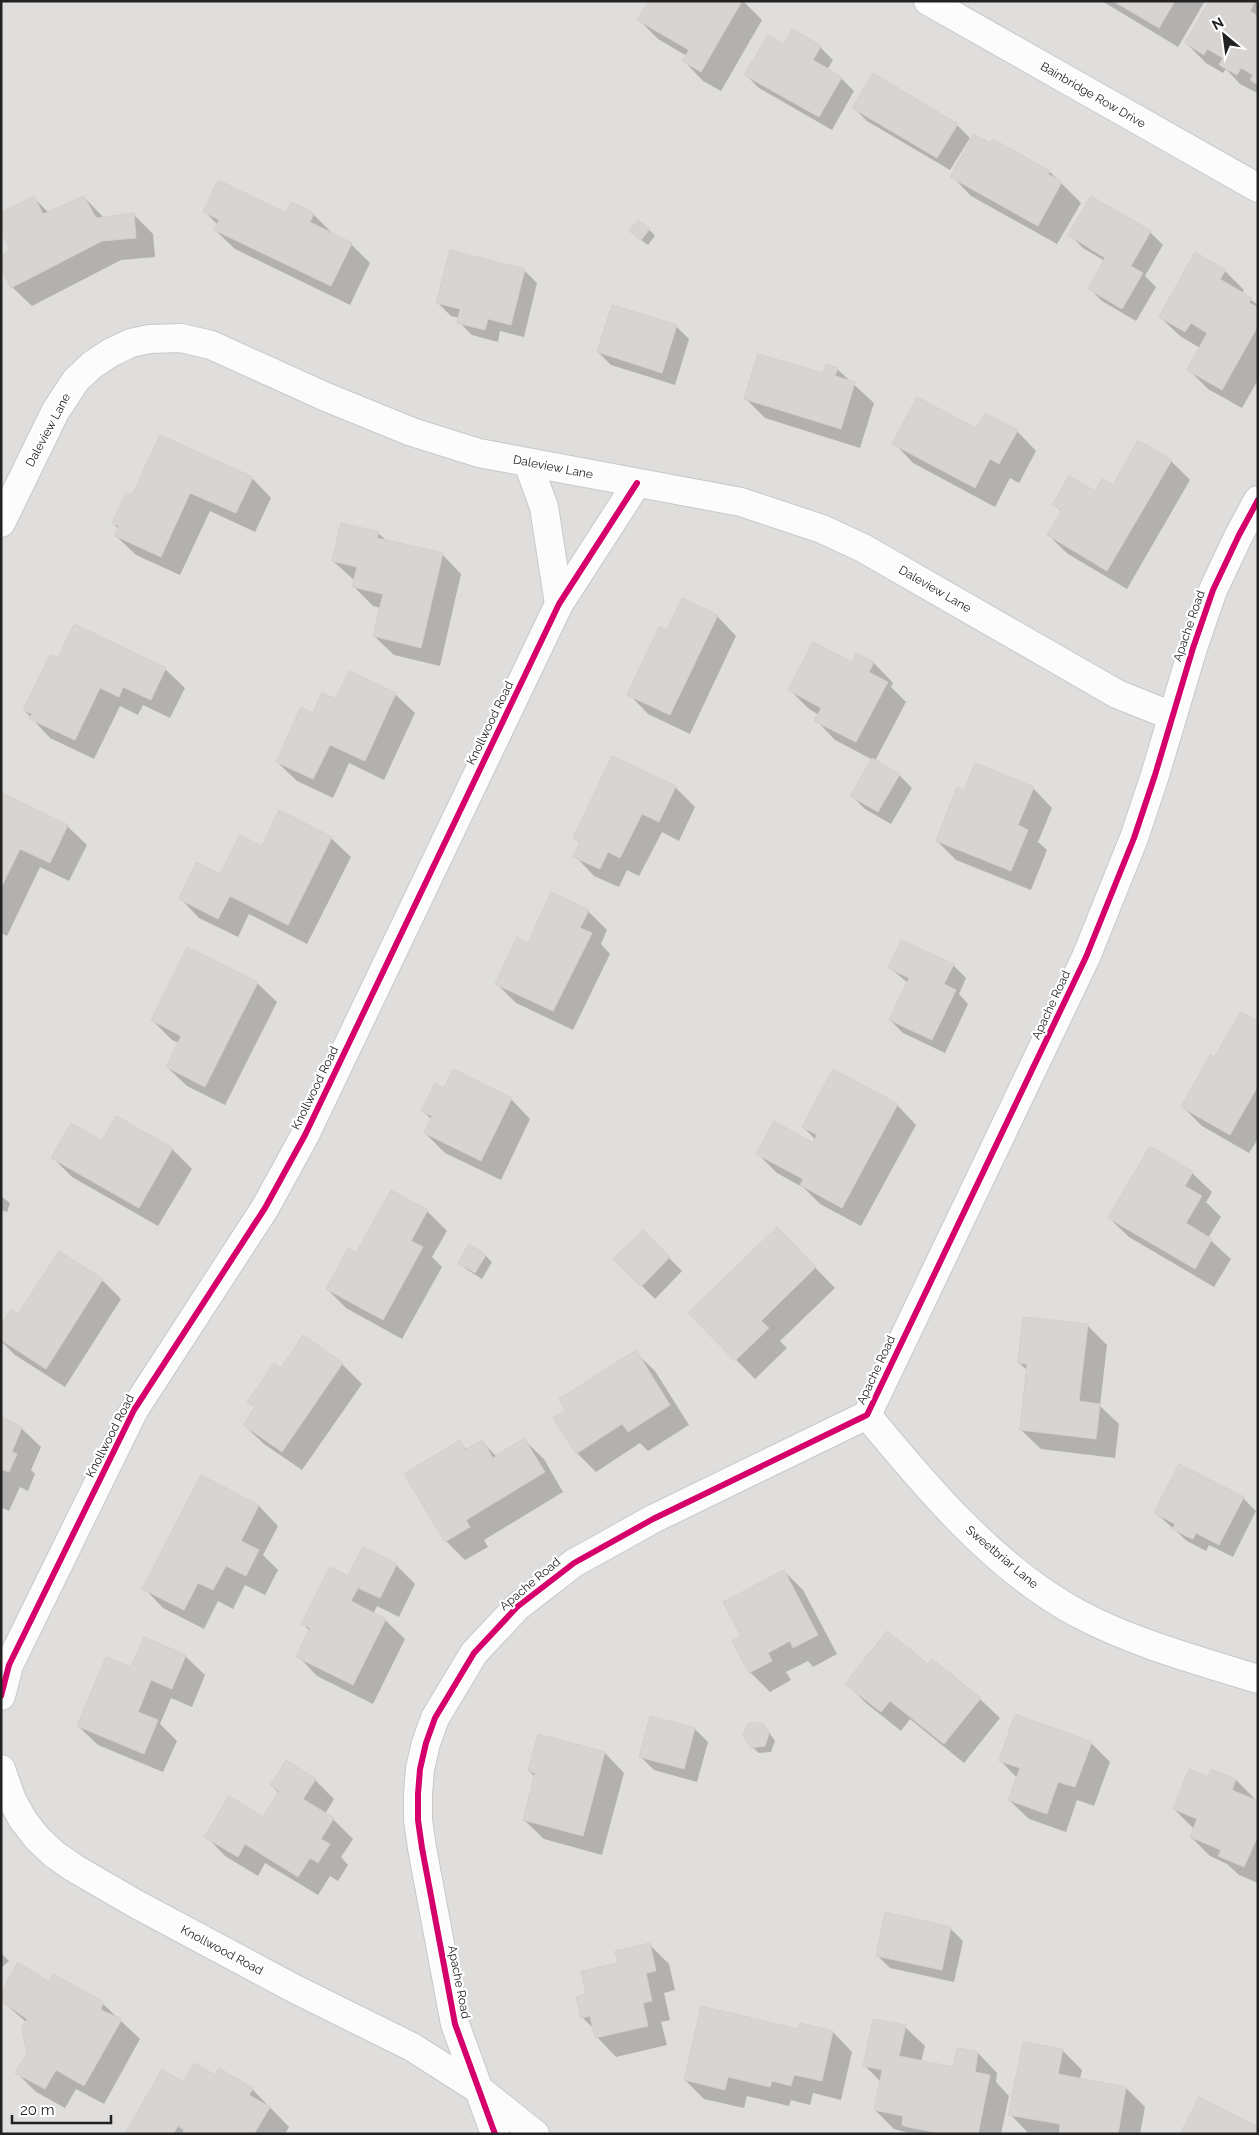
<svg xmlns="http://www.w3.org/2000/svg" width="1259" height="2135" viewBox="0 0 1259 2135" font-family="Raleway,sans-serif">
<rect width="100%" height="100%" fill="#f0eeeb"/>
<path fill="#dfdedc" d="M1,1H1258V2134H1Z"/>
<path fill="#0003" d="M650,1H743L762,20L721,91L703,81L684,61L687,56L658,39L639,20Z
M1102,1H1205L1178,47Z
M1210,1H1258L1257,93L1240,84L1226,69L1223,73L1206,63L1186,43Z
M784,46L820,47L833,60L827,70L841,78L854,91L832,130L759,88L746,75Z
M854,108L957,125L970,138L950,170L867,121Z
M1049,171L1081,203L1057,244L971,196L952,176Z
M84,197L104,218L134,215L153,234L155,257L121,260L32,306L12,287V251L34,198L49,213Z
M291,204L313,214L333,234L351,244L370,263L350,305L235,249L215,230L218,225L205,212L285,214Z
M649,229L655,236L648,245L637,237Z
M1150,232L1163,245L1145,276L1156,287L1136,321L1102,301L1089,288L1105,261L1083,248L1070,235Z
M524,270L537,283L524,337L500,331L498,342L472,335L459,322L460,318L451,316L438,303Z
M1225,271L1244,290L1242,293L1258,305V380L1242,408L1208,389L1188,369L1200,348L1180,336L1160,317Z
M676,326L689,339L675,385L611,365L598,352Z
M837,369L874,403L860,448L765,418L746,399L824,375Z
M977,430L1017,431L1036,451L1019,483L1010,478L995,507L913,463L894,443Z
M1171,461L1190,480L1127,589L1068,554L1048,535L1062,512L1054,504L1113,487Z
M252,478L271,498L255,532L210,511L180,575L136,555L116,536L119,529L113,523L133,497Z
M378,533L387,541L442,554L461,574L440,666L394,655L374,636L381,608L373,606L353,586L355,581L333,561Z
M717,616L736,636L690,734L648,714L629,694Z
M857,655L874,663L893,683L891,687L906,702L875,761L899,775L912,788L891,824L865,809L852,796L873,760L835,740L816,720L819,715L809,709L790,690L852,664Z
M59,660L165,669L185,688L170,718L143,705L138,715L120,706L94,759L50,738L24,710Z
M395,694L415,713L384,780L349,763L333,798L297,781L277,762L313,714L336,700Z
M613,758L676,788L695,807L679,841L662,832L639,876L627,870L619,887L594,876L575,856L581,844L574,838Z
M1033,788L1052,808L1038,842L1047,850L1031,890L956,860L937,841L965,792Z
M2,795L67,826L87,845L69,881L40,867L7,936L1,933Z
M331,838L351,857L307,944L249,914L238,937L199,918L180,898L221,876L262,847Z
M588,911L607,930L601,944L610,954L573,1030L516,1003L496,983L528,944Z
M953,965L966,978L959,994L968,1004L945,1053L903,1033L890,1020L908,983L890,968Z
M257,983L277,1002L225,1105L187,1086L167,1067L179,1043L172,1040L152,1020Z
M1258,1023V1139L1249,1153L1202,1126L1182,1106L1215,1058Z
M444,1090L511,1099L530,1119L501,1180L445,1153L425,1133L432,1120L423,1111Z
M897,1105L916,1125L861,1226L820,1204L804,1188L777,1173L758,1154L813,1144L816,1140L803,1127Z
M117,1117L172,1149L192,1169L158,1226L72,1177L52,1157L103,1143Z
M1192,1173L1212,1192L1206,1202L1221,1217L1208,1238L1231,1259L1214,1287L1129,1237L1109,1218Z
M1,1196L10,1203L7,1212L1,1210Z
M427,1211L447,1231L432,1257L442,1267L402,1339L346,1308L327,1289L356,1255Z
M643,1232L682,1271L655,1299L615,1259Z
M796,1248L835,1288L780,1341L787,1348L755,1379L690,1313Z
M485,1255L492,1262L482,1279L466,1269L459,1263Z
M102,1280L121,1299L65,1387L15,1355L1,1341V1326Z
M1087,1325L1107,1345L1100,1406L1119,1424L1115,1458L1041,1449L1021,1430L1028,1371L1019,1363Z
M304,1337L342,1364L362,1384L302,1470L264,1444L244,1425L256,1408L249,1401L281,1370Z
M635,1352L655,1371L689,1425L648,1451L640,1443L596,1472L577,1453L568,1410Z
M1,1419L21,1428L41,1447L31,1470L35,1474L28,1491L20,1487L9,1511L1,1507Z
M524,1440L544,1459L563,1492L484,1540L488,1547L465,1560L446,1541L459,1442L467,1450L481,1441L497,1457Z
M1180,1466L1243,1498L1256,1511L1233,1557L1209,1545L1206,1551L1187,1541L1156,1513Z
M201,1477L259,1506L278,1526L263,1555L278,1570L265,1595L245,1585L233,1609L218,1601L204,1629L163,1608L144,1588Z
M396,1565L415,1584L399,1617L377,1606L373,1614L385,1620L405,1639L373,1704L317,1676L298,1656L310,1631L303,1624L349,1578Z
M784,1571L803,1590L837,1654L813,1667L808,1661L786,1672L791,1680L770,1692L750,1672L743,1637Z
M185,1656L205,1675L192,1707L171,1698L160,1724L177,1741L163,1772L98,1745L78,1726L132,1669Z
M929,1666L980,1699L1000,1718L964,1763L910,1719L901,1731L866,1703L847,1684Z
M763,1724L775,1741L771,1752L759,1753L752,1747Z
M695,1729L708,1742L697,1782L654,1770L641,1757Z
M539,1735L605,1753L624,1773L602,1855L544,1839L524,1820L535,1777L529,1771Z
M1091,1743L1110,1762L1094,1806L1077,1800L1066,1832L1029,1819L1009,1800L1017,1778L1000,1760Z
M1212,1771L1236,1780L1258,1802V1883L1239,1875L1227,1864L1210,1856L1191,1837L1194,1829L1174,1809L1209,1779Z
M315,1780L334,1799L325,1814L333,1819L353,1839L341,1857L348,1865L338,1881L330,1876L318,1895L265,1863L258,1876L225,1856L206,1836L263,1818L279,1793L271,1785Z
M950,1928L963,1941L954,1982L890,1968L877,1955Z
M649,1944L669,1964L675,1990L664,1993L670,2020L661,2022L667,2045L616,2057L597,2037L595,2030L582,2017L588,1995L619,1964Z
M1,1953L9,1961L1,1968Z
M50,1984L101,2002L140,2039L104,2104L76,2089L65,2108L36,2092L16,2072L28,2054L27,2023L1,2000Z
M800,2026L833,2032L852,2052L841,2100L813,2093L810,2105L791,2100L789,2106L747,2096L744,2108L704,2099L685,2080L799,2031Z
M905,2027L925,2046L921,2062L954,2069L958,2049L978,2053L997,2073L996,2082L1009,2096L1001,2134H912L894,2129L875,2110L881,2082L864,2065Z
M1062,2050L1082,2070L1080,2079L1126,2088L1145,2107L1140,2134H1029L1010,2114Z
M215,2077L252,2089L289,2127L285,2134H130L184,2084Z"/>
<path fill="#d7d4d2" stroke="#d3d0cc" d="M649,1H742L701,72L682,61L689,50L637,20Z
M1113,1H1175L1159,28Z
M1209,1H1255L1250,11L1258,16V85L1250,80L1253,75L1241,68L1237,75L1219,65L1223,58L1207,49L1204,55L1185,43Z
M792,29L821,46L813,60L842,77L819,117L744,75L768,35L784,45Z
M873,73L958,124L937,158L852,108Z
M974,134L990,143L993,139L1050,171L1048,174L1062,182L1038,226L950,177Z
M218,180L286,213L291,202L302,207L314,213L310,222L352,243L331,286L214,230L219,220L203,212Z
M34,196L43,214L84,196L96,218L134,213L136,238L102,241L11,288L1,267V256L10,250L1,232V213Z
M1091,196L1151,231L1131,266L1143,273L1122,309L1088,289L1105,258L1068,235Z
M638,220L650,229L641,240L629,231Z
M450,250L525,269L511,325L488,319L485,330L457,323L460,309L436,303Z
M1195,252L1226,270L1220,279L1252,298L1249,303L1258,307V326L1222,390L1187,370L1207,333L1191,323L1185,332L1159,317Z
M612,305L677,325L662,373L597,352Z
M758,354L823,373L826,364L838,368L835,376L855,382L841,429L744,399Z
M917,397L976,428L985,413L1018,430L999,464L990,459L975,488L892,444Z
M160,435L253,477L236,513L190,493L161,557L115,536L119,526L112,523L126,493L132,495Z
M1138,440L1172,460L1107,571L1047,535L1062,510L1052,505L1069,476L1095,491L1102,479L1113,485Z
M341,523L379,532L377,538L443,553L421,648L373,636L383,594L352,587L357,567L332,561Z
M682,598L718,615L670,715L627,695L659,627L667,630Z
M74,624L166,668L151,700L123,687L119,697L100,688L75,740L29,719L32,714L23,710L50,655L58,658Z
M813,642L852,662L856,653L874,662L869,672L888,682L856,742L814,721L821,708L788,690Z
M349,671L396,693L365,761L330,745L313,779L276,762L301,707L313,713L322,692L335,699Z
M612,756L676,786L659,822L642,814L620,858L608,852L600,869L573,857L580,842L573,838Z
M872,758L900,774L878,812L850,796Z
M975,763L1034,787L1018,825L1028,830L1011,871L936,841L957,787L964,790Z
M2,793L68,825L50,863L20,849L1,888Z
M279,810L332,837L288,925L230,896L218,919L179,899L196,862L220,874L240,835L262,846Z
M551,892L589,910L580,928L592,933L553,1011L495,984L517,937L528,943Z
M901,940L954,964L944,984L956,990L932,1040L889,1020L909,978L888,968Z
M187,947L258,982L205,1087L166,1067L181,1036L151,1020Z
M1241,1012L1258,1021V1086L1230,1135L1181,1107L1209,1057L1210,1055L1214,1057Z
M453,1069L512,1098L481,1161L424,1133L432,1116L421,1111L435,1083L444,1088Z
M833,1069L898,1104L842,1208L800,1185L803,1179L756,1154L774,1121L813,1143L817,1135L802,1127Z
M116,1116L173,1148L139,1208L51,1158L71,1123L102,1141Z
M1150,1146L1193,1172L1185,1186L1202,1196L1186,1223L1212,1239L1195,1269L1108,1218Z
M391,1190L428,1210L411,1241L423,1247L383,1320L326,1289L348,1248L356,1253Z
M777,1227L816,1267L761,1321L769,1328L735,1361L688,1313Z
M643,1230L670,1257L641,1287L613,1259Z
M469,1244L486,1255L475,1273L458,1263Z
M59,1251L103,1279L46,1369L1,1340V1324L11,1309L18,1314Z
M1023,1317L1088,1324L1079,1401L1100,1404L1096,1439L1020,1430L1027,1364L1018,1363Z
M303,1335L343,1363L282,1452L243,1425L255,1407L247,1402L274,1363L281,1368Z
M636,1350L670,1405L628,1432L622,1424L576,1454L553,1418L566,1410L559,1399Z
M1,1417L22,1427L12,1452L17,1454L9,1472L1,1469Z
M524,1438L545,1472L466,1520L470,1527L445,1542L404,1474L460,1440L465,1450L482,1440L493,1458Z
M1179,1464L1244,1497L1219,1545L1196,1533L1193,1539L1188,1537L1172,1529L1175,1524L1154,1513Z
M201,1475L259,1505L241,1541L259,1550L246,1576L226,1566L213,1590L198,1583L184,1610L142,1589Z
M363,1547L397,1564L380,1598L358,1588L351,1601L386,1619L353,1685L296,1657L310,1628L301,1624L330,1567L348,1576Z
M784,1570L818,1635L793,1648L790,1641L777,1648L768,1653L772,1661L749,1673L732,1641L741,1636L723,1602Z
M887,1631L928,1664L932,1659L981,1698L944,1744L890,1701L881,1712L845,1684Z
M144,1637L186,1655L172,1689L151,1680L138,1712L158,1720L144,1754L77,1726L106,1657L131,1667Z
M1015,1714L1092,1742L1075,1787L1058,1782L1047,1814L1008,1800L1020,1768L999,1761Z
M650,1716L695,1728L684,1769L639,1757Z
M748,1723H763L769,1734L765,1746L751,1748L743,1736Z
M538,1734L605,1752L583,1836L523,1820L535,1773L528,1771Z
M286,1760L316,1779L303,1799L334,1818L321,1839L330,1844L318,1863L310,1858L298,1877L245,1844L238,1857L204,1837L229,1796L263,1817L279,1791L270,1785Z
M1189,1769L1208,1777L1211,1769L1236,1779L1232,1790L1258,1801V1836L1244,1867L1218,1856L1221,1850L1190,1837L1197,1819L1173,1809Z
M885,1912L951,1927L942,1970L876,1956Z
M650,1943L656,1971L646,1973L652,2001L643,2003L648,2026L595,2038L590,2016L581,2018L576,1997L586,1994L581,1971L618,1963L615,1951Z
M18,1962L49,1982L53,1974L102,2001L103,2003L101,2010L122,2019L84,2086L56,2070L45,2089L15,2073L27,2053L22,2028L27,2019L1,2001V1993Z
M701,2006L798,2029L800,2023L833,2031L822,2081L794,2075L791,2086L772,2081L770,2087L728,2077L725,2090L684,2080Z
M873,2019L906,2025L899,2056L953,2067L957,2048L978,2052L975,2072L990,2075L978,2134H944L908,2127L902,2125L903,2116L874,2110L882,2070L863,2066Z
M1023,2042L1063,2049L1058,2074L1126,2087L1118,2134H1059L1060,2124L1008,2115Z
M194,2063L215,2075L219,2068L253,2088L249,2095L270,2107L254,2134H182L184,2130L178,2126L173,2134H130L126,2132L162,2069L183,2082Z
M1199,2097L1258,2127V2134H1180Z"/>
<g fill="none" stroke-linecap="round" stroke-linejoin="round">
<defs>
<path id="minor" d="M928,1L1258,188
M528,463L544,507L559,604
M1,523L55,412L76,380L92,365L110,353L131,343L149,339L181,338L211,345L326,397L412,432L479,453L741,502L822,529L863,548L1117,694L1172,716
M867,1415C926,1487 996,1570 1079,1614C1136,1644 1197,1660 1258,1679
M1,1696L9,1665L134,1410L265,1208L305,1135L559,604L637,483
M1,1769L12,1800L23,1820L37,1838L54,1854L74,1868L136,1904L295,1989L412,2047L481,2091L535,2134
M495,2134L455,2024L422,1848L418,1820V1794L420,1769L426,1743L435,1718L474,1653L517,1607L574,1563L653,1519L867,1415L1086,957L1134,838L1155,775L1193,648L1213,590L1239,535L1258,500"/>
</defs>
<use href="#minor" stroke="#c9c8c7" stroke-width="30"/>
<use href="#minor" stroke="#fdfcfc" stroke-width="28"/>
<defs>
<path id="cycleway" d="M1,1696L9,1665L134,1410L265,1208L305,1135L559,604L637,483
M495,2134L455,2024L422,1848L418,1820V1794L420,1769L426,1743L435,1718L474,1653L517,1607L574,1563L653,1519L867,1415L1086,957L1134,838L1155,775L1193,648L1213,590L1239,535L1258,500"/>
</defs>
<use href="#cycleway" stroke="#fff" stroke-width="9"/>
<use href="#cycleway" stroke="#d6006c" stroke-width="6"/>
</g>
<g text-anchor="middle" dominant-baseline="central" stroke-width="4.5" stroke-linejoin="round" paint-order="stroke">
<g font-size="12" fill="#222" stroke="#fff">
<text transform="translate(1093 95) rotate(30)">Bainbridge Row Drive</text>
<text transform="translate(48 430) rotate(-62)">Daleview Lane</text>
<text transform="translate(553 467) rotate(11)">Daleview Lane</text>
<text transform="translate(935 589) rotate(30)">Daleview Lane</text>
<text transform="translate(1189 626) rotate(-71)">Apache Road</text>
<text transform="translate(490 723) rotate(-64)">Knollwood Road</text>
<text transform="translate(1051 1005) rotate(-65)">Apache Road</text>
<text transform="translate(315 1088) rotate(-64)">Knollwood Road</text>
<text transform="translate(876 1370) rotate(-65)">Apache Road</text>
<text transform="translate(110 1436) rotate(-63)">Knollwood Road</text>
<text transform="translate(1002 1557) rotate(40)">Sweetbriar Lane</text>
<text transform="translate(530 1584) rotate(-40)">Apache Road</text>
<text transform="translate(222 1950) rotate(28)">Knollwood Road</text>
<text transform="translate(459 1982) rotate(79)">Apache Road</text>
</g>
</g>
<rect width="1259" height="2135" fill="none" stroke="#222222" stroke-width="5"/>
<g transform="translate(1224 35) rotate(331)" stroke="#ffffff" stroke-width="4" paint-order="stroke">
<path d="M0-4L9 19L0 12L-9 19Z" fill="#222222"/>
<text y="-8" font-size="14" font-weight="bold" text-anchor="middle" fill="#222222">N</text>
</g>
<path d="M12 2115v8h99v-8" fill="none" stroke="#222222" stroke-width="2.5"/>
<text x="20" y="2115" font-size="15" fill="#222222" stroke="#ffffff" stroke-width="4" paint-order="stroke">20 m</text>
</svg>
